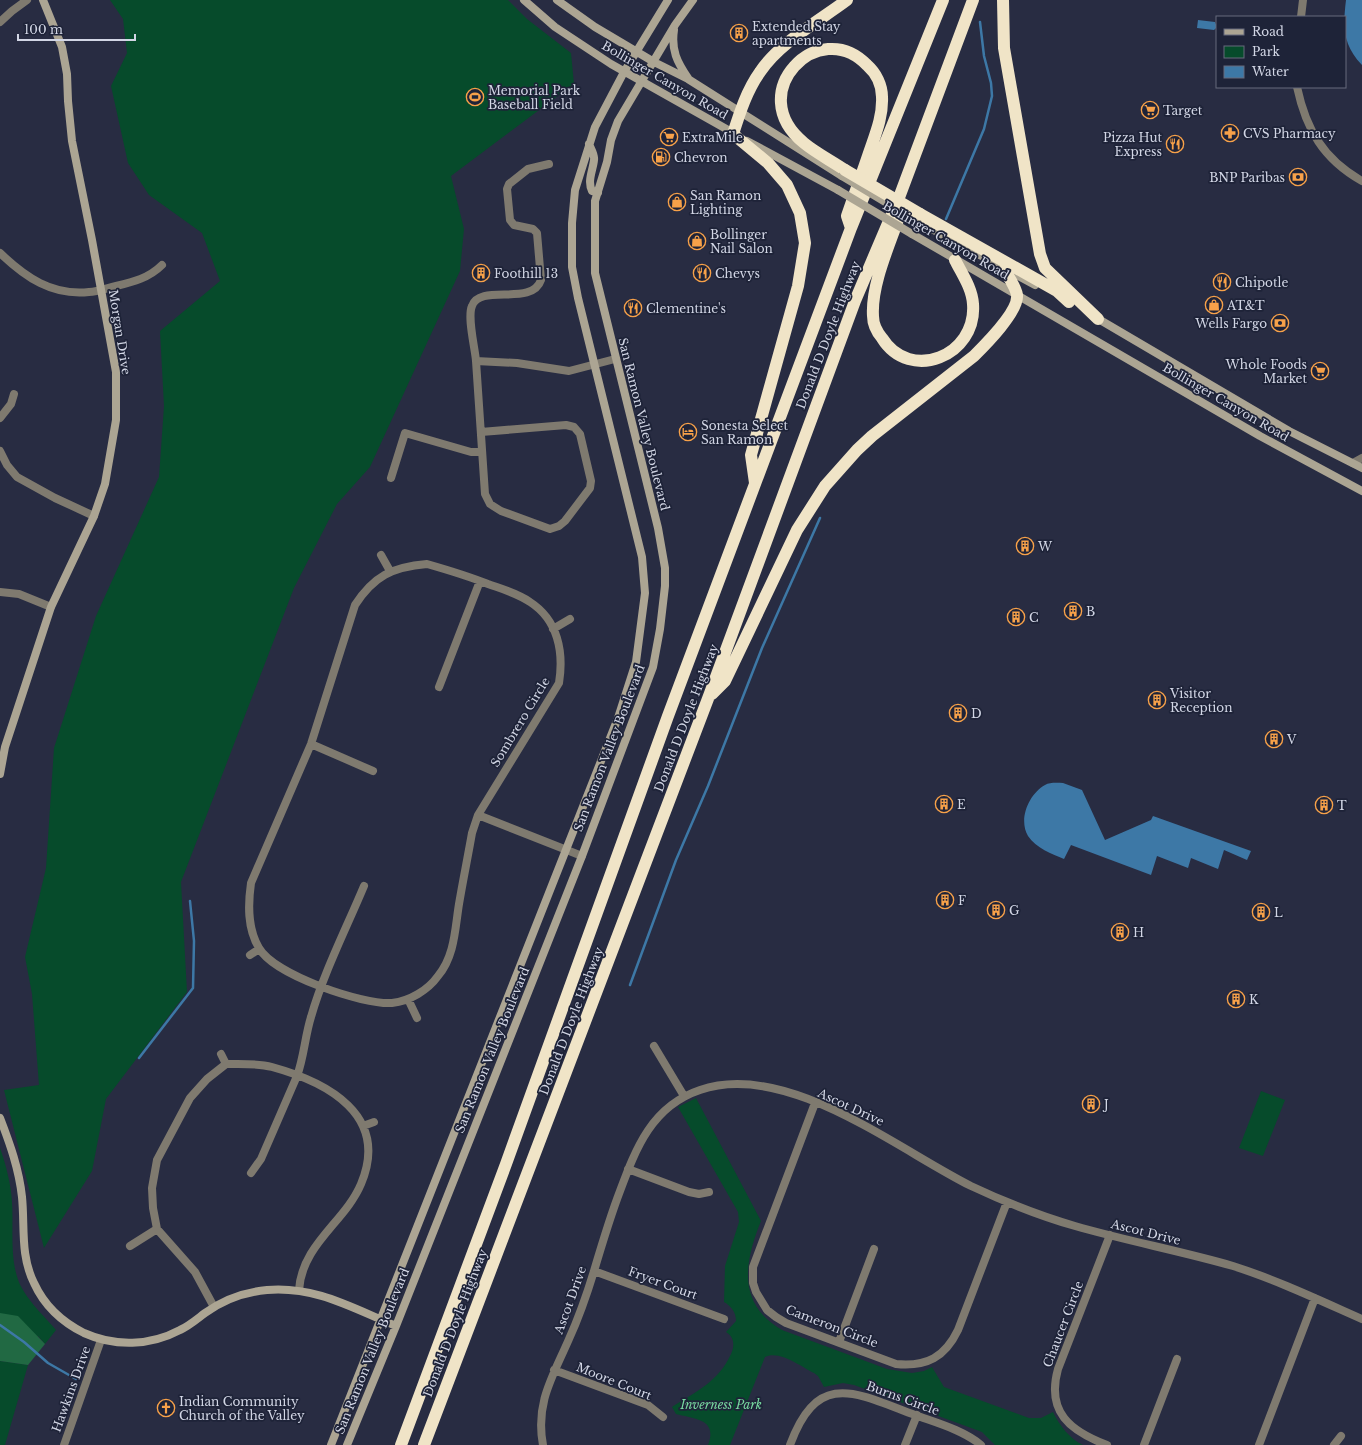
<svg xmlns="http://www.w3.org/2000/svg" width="1362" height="1445" viewBox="0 0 1362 1445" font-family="'Libre Baskerville',serif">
<rect width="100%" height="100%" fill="#282c42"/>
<path fill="#064b2b" d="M110,0H508L527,19L571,53L574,84L451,176L464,229L460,271L370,467L337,504L294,588L181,882L187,992L106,1099L92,1171L44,1248L4,1090L39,1085L32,994L25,957L46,868L54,748L96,616L159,477L164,406L160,331L220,281L202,233L149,195L128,163L111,86L127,53L123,19Z
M1261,1091L1285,1100L1263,1156L1239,1148Z
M696,1098L761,1221C744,1263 737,1304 782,1330L887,1369L912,1373L924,1371L932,1367L944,1387L1029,1418H1041L1053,1412C1059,1425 1070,1439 1083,1445H995L982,1432L854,1385L843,1383L824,1387L818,1376L814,1373C801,1367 780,1350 765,1357L730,1445H708C718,1419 695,1419 676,1414L672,1407C697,1391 718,1382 731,1354C735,1345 734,1337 726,1332L736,1321C736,1312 731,1306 724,1302L725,1266L739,1222L738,1212L678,1107Z
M0,1148C6,1165 11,1184 12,1202C14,1228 8,1266 23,1290C31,1304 45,1317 56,1330L45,1344L38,1336L0,1342Z
M0,1361L28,1365L5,1445H0Z"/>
<path fill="#216943" d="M0,1313L18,1316L45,1344L28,1365L0,1361Z"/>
<path fill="#3d78a6" d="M1346,0H1362V65C1342,44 1343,26 1346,0Z
M1198,20L1215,22L1217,27L1214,30L1197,28Z
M1063,783L1082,790L1105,840L1151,820L1153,816L1251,851L1247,860L1224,850L1218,869L1191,858L1188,868L1157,856L1151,875L1071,845L1064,859C1052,854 1036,848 1028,836C1018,819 1029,794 1045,785C1050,782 1058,783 1063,783Z"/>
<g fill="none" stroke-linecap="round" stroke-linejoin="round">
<path stroke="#3d78a6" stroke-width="2.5" d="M946,219L984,129L992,96L991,83L984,56L980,22
M630,985L676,860L708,786L762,648L820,518
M139,1058L193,988L194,941L190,901
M0,1325L24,1342L48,1363L76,1379"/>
<path stroke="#7f7a6f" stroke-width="8" d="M1301,17L1303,0
M0,22L12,11L27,0
M1297,87C1306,129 1323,159 1362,181
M549,164L528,169L509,184L507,189L510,220L514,225L533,229L537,233L541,280C532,307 480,283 472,306C467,317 475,348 476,361L517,363L569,371L615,359
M0,253C25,277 52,296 89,292C98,292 107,288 116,286C133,282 149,278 162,265
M476,361L485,494L490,504L501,511L550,529L559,526L565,521L590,488L591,481L580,434L574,427L566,425L481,432
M0,418L11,404L14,394
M0,451L7,465L17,477L55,498L94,516
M1353,463L1362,458
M391,478L405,433L471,452H481
M381,555L390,571
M427,564C448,570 468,576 488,584C502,589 517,593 530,602C558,620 564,652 559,683L478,815L472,833C468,856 463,880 459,904C455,928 455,956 438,976C428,990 410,1001 392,1003C363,1005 274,975 259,948C247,928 248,904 251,883L311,744L355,605C374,576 392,567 427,564Z
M0,592L19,594L51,607
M553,629L570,619
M439,687L480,581
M311,744L373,771
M478,815L582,856
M250,955L259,949
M408,999L417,1018
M654,1046L684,1096
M221,1054L226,1064
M815,1103L753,1267V1283L756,1292L767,1310L776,1317L786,1323L896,1364C927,1367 945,1357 958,1330L1007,1202
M363,1126L374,1122
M628,1169L689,1192L699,1194L709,1192
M251,1173L261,1159L297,1076C304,1057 305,1036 311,1017C324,972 346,929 364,886
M130,1246L157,1229
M594,1271L724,1319
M214,1307L195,1272L157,1229L153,1208L152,1188L157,1160L190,1098L207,1079L226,1064C241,1064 258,1063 272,1067C327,1082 390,1115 361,1184C345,1222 302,1244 299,1290
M839,1342L874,1249
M554,1370L648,1405L663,1417
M64,1445L101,1340
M543,1445C535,1403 553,1376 569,1339C579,1317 587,1294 594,1271C602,1244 610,1217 620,1191C636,1148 652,1106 700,1090C786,1060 897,1149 971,1186C1005,1202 1040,1216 1075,1226C1127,1241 1181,1251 1233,1266C1277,1280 1319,1300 1362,1319
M790,1445C818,1369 856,1393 915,1415C937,1423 963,1430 981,1445
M905,1445L917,1415
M1107,1445C1070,1431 1046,1412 1058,1369L1110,1235
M1144,1445L1177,1359
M1259,1445L1315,1298
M1334,1445L1341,1436"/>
<path stroke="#aca593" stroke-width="8" d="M524,0L555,27L611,64L737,135
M557,0L595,27L654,62L688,79L842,176
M674,30C671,50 677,62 688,78
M747,141L838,190
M589,144C591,149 595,155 594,160C593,170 587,181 592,191L598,193
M917,221L1035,285
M912,234L1260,436L1362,491
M1095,317L1289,431L1362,468
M0,774L5,747L51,607L94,516L105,484L116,420V372L92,240L72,141L68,101L67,74L62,47L43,0
M0,1118C10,1144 19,1169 22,1197C25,1226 20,1255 34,1283C44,1305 62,1322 84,1333C115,1347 150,1346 180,1330C189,1326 197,1319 205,1313C223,1300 245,1292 267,1290C316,1286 352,1308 396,1326
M331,1445L618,718L636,662L645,593L642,557L578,298L572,267V223L575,190L595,127L624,72L668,0
M347,1445L396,1326L582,856L653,667L660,629L665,586V568L658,528L595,273V201L607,162L611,140L618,121L675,25L693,0"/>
<path stroke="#f0e4c7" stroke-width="12" d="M1003,0L1004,48L1040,254L1045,268L1098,319
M845,170C832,161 816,153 804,143C742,93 819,15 867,65C876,73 882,85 882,97C883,117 875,135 869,153C862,174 854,195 847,216L851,228
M900,214C890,244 871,284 873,316C873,324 877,332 882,338C910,383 977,356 973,304C972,288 962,274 955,260
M920,214L1057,291L1069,302
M755,483L751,455L798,286L805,243L800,213L787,185L768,163L733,134C740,112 747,90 760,72C779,43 819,21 847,0
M712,694L725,681L797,530L825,486L857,450L872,436L974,356C985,345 1019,311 1017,295C1016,287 1008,277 1005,270
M401,1445L506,1164L668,716L851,228L943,0
M424,1445L709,696L855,301L900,195L973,0"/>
<path stroke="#aca593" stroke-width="8" d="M842,176L917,221
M838,190L912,234"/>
<path stroke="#f0e4c7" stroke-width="12" d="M845,170L920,214"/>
</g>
<defs>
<symbol id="building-ring" viewBox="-11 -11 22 22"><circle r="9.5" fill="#1e2338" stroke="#f7a149" stroke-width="1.5"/><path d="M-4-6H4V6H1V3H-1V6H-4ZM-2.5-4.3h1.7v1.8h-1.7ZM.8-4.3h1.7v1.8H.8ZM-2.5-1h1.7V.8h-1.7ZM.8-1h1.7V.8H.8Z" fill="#f7a149"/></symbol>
<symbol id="stadium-ring" viewBox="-11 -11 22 22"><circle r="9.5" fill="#1e2338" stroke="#f7a149" stroke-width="1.5"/><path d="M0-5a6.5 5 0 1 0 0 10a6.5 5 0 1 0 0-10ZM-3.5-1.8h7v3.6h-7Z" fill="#f7a149"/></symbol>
<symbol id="supermarket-ring" viewBox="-11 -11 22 22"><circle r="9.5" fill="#1e2338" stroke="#f7a149" stroke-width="1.5"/><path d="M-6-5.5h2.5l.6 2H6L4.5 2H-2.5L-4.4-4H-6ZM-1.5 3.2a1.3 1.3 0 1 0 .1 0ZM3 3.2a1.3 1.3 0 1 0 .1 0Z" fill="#f7a149"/></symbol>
<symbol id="pharmacy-ring" viewBox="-11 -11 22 22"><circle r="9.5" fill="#1e2338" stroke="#f7a149" stroke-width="1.5"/><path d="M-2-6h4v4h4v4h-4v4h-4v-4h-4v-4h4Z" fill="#f7a149"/></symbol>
<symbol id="restaurant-ring" viewBox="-11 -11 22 22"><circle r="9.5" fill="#1e2338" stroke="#f7a149" stroke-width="1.5"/><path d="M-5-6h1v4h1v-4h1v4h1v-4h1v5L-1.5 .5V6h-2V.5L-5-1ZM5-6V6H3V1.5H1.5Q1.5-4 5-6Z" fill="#f7a149"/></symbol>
<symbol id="fuel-ring" viewBox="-11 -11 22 22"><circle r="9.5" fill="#1e2338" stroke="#f7a149" stroke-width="1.5"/><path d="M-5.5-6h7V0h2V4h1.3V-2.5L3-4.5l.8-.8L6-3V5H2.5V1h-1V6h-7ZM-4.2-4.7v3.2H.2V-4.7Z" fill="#f7a149"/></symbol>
<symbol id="bank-ring" viewBox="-11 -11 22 22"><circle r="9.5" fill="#1e2338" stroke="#f7a149" stroke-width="1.5"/><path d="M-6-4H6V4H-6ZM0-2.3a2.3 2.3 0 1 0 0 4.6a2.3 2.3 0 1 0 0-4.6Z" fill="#f7a149"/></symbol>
<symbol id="shop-ring" viewBox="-11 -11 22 22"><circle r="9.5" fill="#1e2338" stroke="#f7a149" stroke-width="1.5"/><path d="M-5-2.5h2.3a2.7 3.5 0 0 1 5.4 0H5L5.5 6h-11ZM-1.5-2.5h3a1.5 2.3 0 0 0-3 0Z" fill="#f7a149"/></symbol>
<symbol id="hotel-ring" viewBox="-11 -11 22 22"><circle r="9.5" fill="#1e2338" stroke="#f7a149" stroke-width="1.5"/><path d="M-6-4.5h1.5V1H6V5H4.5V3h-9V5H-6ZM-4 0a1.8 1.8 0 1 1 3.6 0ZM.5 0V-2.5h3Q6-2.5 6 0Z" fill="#f7a149"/></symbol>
<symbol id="church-ring" viewBox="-11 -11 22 22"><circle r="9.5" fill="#1e2338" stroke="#f7a149" stroke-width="1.5"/><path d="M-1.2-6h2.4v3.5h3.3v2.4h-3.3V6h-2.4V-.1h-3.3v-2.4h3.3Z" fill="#f7a149"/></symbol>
</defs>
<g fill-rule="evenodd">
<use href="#building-ring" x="729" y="23" width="20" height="20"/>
<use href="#stadium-ring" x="465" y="87" width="20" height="20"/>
<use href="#supermarket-ring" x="1140" y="100" width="20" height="20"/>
<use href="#pharmacy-ring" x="1220" y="123" width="20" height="20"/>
<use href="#supermarket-ring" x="659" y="127" width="20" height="20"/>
<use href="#restaurant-ring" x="1165" y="134" width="20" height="20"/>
<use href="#fuel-ring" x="651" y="147" width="20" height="20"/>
<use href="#bank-ring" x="1288" y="167" width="20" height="20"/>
<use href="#shop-ring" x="667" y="192" width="20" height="20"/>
<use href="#shop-ring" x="687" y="231" width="20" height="20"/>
<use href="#building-ring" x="471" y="263" width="20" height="20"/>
<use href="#restaurant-ring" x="692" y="263" width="20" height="20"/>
<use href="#restaurant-ring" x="1212" y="272" width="20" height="20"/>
<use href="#shop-ring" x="1204" y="295" width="20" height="20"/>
<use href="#restaurant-ring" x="623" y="298" width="20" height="20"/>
<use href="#bank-ring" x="1270" y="313" width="20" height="20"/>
<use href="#supermarket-ring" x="1310" y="361" width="20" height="20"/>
<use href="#hotel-ring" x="678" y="422" width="20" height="20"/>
<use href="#building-ring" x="1015" y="536" width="20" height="20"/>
<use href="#building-ring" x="1063" y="601" width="20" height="20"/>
<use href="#building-ring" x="1006" y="607" width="20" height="20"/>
<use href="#building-ring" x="1147" y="690" width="20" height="20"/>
<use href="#building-ring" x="948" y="703" width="20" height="20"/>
<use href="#building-ring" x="1264" y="729" width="20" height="20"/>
<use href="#building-ring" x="934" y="794" width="20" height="20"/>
<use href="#building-ring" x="1314" y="795" width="20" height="20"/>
<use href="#building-ring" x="935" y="890" width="20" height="20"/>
<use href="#building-ring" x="986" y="900" width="20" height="20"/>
<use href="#building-ring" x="1251" y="902" width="20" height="20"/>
<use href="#building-ring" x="1110" y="922" width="20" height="20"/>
<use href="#building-ring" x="1226" y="989" width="20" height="20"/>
<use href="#building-ring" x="1081" y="1094" width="20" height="20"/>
<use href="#church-ring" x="156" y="1398" width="20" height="20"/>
</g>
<g text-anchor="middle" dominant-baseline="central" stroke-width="3.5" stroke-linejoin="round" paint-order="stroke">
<g font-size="12" fill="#d2d6e5" stroke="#1e2338" text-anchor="start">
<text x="752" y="26">Extended Stay<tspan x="752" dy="14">apartments</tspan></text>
<text x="488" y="90">Memorial Park<tspan x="488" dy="14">Baseball Field</tspan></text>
<text x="1163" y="110">Target</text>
<text x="1243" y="133">CVS Pharmacy</text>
<text x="682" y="137">ExtraMile</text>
<text x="1162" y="137" text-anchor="end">Pizza Hut<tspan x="1162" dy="14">Express</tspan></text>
<text x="674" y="157">Chevron</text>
<text x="1285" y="177" text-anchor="end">BNP Paribas</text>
<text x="690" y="195">San Ramon<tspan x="690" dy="14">Lighting</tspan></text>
<text x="710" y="234">Bollinger<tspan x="710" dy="14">Nail Salon</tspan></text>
<text x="494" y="273">Foothill 13</text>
<text x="715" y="273">Chevys</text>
<text x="1235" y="282">Chipotle</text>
<text x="1227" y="305">AT&amp;T</text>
<text x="646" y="308">Clementine's</text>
<text x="1267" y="323" text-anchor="end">Wells Fargo</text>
<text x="1307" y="364" text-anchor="end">Whole Foods<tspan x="1307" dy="14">Market</tspan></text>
<text x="701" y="425">Sonesta Select<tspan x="701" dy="14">San Ramon</tspan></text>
<text x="1038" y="546">W</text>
<text x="1086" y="611">B</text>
<text x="1029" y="617">C</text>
<text x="1170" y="693">Visitor<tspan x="1170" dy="14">Reception</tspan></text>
<text x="971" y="713">D</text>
<text x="1287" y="739">V</text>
<text x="957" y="804">E</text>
<text x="1337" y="805">T</text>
<text x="958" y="900">F</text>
<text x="1009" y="910">G</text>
<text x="1274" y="912">L</text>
<text x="1133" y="932">H</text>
<text x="1249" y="999">K</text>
<text x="1104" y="1104">J</text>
<text x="179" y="1401">Indian Community<tspan x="179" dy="14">Church of the Valley</tspan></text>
</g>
<g font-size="12" fill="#d2d6e5" stroke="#1e2338">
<text transform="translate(665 80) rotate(30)">Bollinger Canyon Road</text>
<text transform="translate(946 240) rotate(30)">Bollinger Canyon Road</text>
<text transform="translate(120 332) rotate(81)">Morgan Drive</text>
<text transform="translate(828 335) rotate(-69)">Donald D Doyle Highway</text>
<text transform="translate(1226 402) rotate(30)">Bollinger Canyon Road</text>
<text transform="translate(644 424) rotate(76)">San Ramon Valley Boulevard</text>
<text transform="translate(686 718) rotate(-69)">Donald D Doyle Highway</text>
<text transform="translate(520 722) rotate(-59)">Sombrero Circle</text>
<text transform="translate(609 748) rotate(-69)">San Ramon Valley Boulevard</text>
<text transform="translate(571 1021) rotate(-69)">Donald D Doyle Highway</text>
<text transform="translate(492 1050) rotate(-68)">San Ramon Valley Boulevard</text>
<text transform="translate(851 1107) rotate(25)">Ascot Drive</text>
<text transform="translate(1146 1232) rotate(14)">Ascot Drive</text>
<text transform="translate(663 1283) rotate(20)">Fryer Court</text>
<text transform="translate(570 1300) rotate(-70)">Ascot Drive</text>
<text transform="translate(455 1323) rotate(-69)">Donald D Doyle Highway</text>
<text transform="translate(1063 1324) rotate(-69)">Chaucer Circle</text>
<text transform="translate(832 1326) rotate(21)">Cameron Circle</text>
<text transform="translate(372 1351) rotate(-68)">San Ramon Valley Boulevard</text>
<text transform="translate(614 1381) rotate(22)">Moore Court</text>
<text transform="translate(71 1389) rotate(-70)">Hawkins Drive</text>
<text transform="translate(903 1398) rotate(20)">Burns Circle</text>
</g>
<g font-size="12" font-style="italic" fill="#78d9a0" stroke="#1e2338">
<text x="721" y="1404">Inverness Park</text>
</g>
</g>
<rect x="1216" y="16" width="130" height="72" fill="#1e2338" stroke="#666b7d"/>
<rect x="1224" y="29" width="20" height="6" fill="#aca593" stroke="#666b7d"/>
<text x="1252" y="36" font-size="12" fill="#d2d6e5">Road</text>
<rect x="1224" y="46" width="20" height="12" fill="#064b2b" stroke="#666b7d"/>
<text x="1252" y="56" font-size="12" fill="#d2d6e5">Park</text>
<rect x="1224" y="66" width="20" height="12" fill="#3d78a6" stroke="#666b7d"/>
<text x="1252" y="76" font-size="12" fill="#d2d6e5">Water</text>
<path d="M18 34v6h117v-6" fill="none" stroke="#d2d6e5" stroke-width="2"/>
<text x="24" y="34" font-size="12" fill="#d2d6e5" stroke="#1e2338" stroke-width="3" paint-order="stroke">100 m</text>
</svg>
